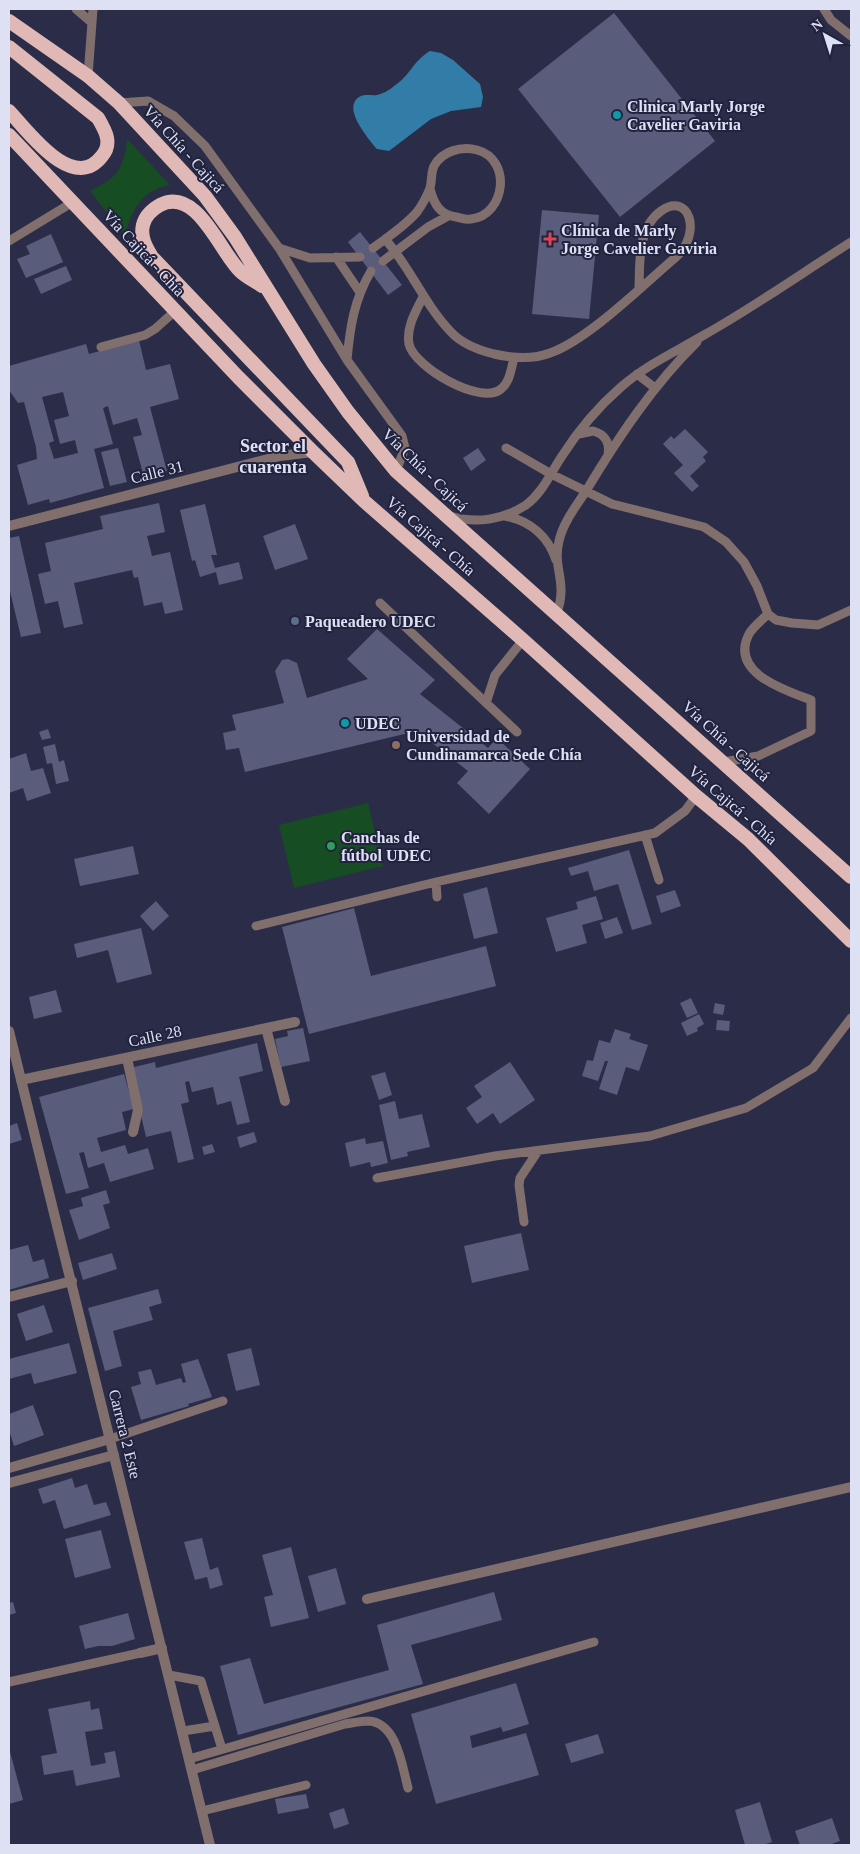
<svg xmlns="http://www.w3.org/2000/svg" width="860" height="1854" viewBox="0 0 860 1854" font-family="Georgia,serif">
<rect width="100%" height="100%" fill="#2b2d48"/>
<path fill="#164d22" d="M127,139L170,185C141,191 132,209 125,236L90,191C117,178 124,169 127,139Z
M368,803L383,866L294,888L279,825Z"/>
<path fill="#317da7" d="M430,51L441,53L453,60L480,84L483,97L481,107L451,111L431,119L389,151L377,149C368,138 340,106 361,96C366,94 372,96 377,95C382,94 390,90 394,86C410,76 412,62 430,51Z"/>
<path fill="#595c7b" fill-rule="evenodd" d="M614,13L715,141L620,217L518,89Z
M542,210L599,215L589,319L532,314Z
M360,232L402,285L388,295L348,242Z
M51,234L63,262L26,278L17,259L30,254L26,246Z
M66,266L72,280L41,294L34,279Z
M139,340L146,370L170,364L179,399L150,407L167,471L144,477L133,437L142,435L137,418L113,425L108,406L103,408L113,444L94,449L104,488L50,503L49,499L28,505L17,465L37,459L36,447L24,402L18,403L9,390V366L86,344L89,354ZM63,392L69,416L54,420L60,444L75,440L78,453L54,459L49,443L54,441L42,397Z
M685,429L708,452L703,457L706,461L690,476L699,486L692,492L674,473L683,465L663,444L671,436L674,439Z
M118,448L127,482L110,486L101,452Z
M478,448L486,460L471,471L463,458Z
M159,503L165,532L147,536L152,556L170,552L183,610L165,614L162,602L144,606L138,577L134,578L132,570L74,583L83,624L64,628L58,601L45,604L38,574L51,571L45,543L103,529L100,516Z
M205,504L217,555H211L215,568L239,562L243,579L219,585L216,572L200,577L195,560L192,561L180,510Z
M295,524L308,559L275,570L263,536Z
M19,536L41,633L21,637L9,587V538Z
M377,629L435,680L420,694L488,748L497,738L530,769L489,814L457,783L468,771L417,731L245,772L239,748L226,750L223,733L236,730L232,715L284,703L275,671L282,660L288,659L297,663L307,698L368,679L347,659Z
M48,729L51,738L42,740L39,732Z
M55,744L59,762L64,760L69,781L56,784L52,763L47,764L43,747Z
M26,753L31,771L43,768L51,793L27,801L23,788L9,793V759Z
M133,846L139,874L80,886L74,859Z
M629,850L652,924L632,930L618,884L594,891L588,871L571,876L568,868Z
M487,887L498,933L474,939L463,894Z
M675,890L681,906L661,913L656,896Z
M596,896L603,919L582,925L587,943L556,952L546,918L578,909L576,902Z
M156,901L169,916L153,931L140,916Z
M354,908L371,976L486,946L496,986L309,1034L282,927Z
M617,917L623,933L605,939L600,923Z
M141,928L152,974L117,983L108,950L77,958L74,944Z
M56,990L62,1012L34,1019L29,997Z
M691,998L698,1013L687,1018L680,1003Z
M715,1003L725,1005L723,1015L713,1013Z
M699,1014L704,1024L697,1028L698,1031L687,1036L681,1023Z
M717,1020L730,1021L729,1031L716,1030Z
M303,1028L310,1061L281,1067L275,1039L288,1036L287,1031Z
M615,1029L631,1034L629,1039L648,1045L639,1071L626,1067L617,1095L599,1089L608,1061H605L598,1081L582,1076L587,1060L593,1061L599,1040L610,1043Z
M257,1043L263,1071L239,1077L250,1122L237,1125L231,1101L217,1105L213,1087L192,1092L189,1081L185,1082L189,1102L181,1104L194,1159L178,1163L171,1131L146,1137L130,1068L155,1062L156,1068Z
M510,1062L535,1100L500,1124L493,1113L477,1124L466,1108L482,1097L474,1086Z
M385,1072L392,1095L379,1100L371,1076Z
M124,1074L134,1109L122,1112L126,1130L97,1138L101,1152L125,1145L128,1154L148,1148L154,1169L110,1182L104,1163L88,1168L84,1152L79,1153L89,1188L66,1194L39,1097Z
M395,1101L399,1119L422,1114L430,1147L407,1152L408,1156L391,1160L379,1105Z
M17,1123L22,1140L9,1144V1126Z
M254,1132L257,1142L240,1148L237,1137Z
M365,1138L366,1144L383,1141L388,1163L371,1167L370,1162L350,1167L345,1143Z
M212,1144L215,1152L204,1155L202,1147Z
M106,1190L110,1203L103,1205L110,1228L79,1240L69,1210L83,1206L81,1198Z
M521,1233L529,1270L472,1283L464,1246Z
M28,1245L33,1262L44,1259L49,1278L9,1290V1250Z
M112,1253L117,1269L83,1280L78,1263Z
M158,1289L162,1303L149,1307L153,1320L113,1331L122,1366L105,1371L88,1308Z
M44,1305L53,1332L26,1341L17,1314Z
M69,1343L77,1373L34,1384L31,1373L9,1379V1359Z
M251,1348L260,1385L236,1391L227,1354Z
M198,1359L212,1397L188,1404L189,1406L141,1420L131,1387L141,1384L138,1372L151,1369L156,1385L181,1378L183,1383L186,1382L181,1364Z
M33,1405L44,1435L14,1446L9,1430V1414Z
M72,1478L75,1488L87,1484L94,1505L106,1502L111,1515L64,1529L55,1500L43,1504L38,1489Z
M101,1530L111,1568L75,1578L65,1539Z
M202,1538L210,1570L218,1567L223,1585L210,1589L207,1577L195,1580L184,1542Z
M291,1547L309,1618L271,1627L264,1597L273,1595L262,1555Z
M336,1568L346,1604L318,1612L308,1576Z
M494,1592L502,1620L411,1645L423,1684L238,1735L220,1666L250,1658L264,1704L389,1670L377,1625Z
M13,1602L16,1613L9,1615V1603Z
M128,1613L135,1639L112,1646H98L85,1649L79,1626Z
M516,1683L529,1724L503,1732L501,1727L470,1736L472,1748L526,1733L539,1775L436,1804L411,1714Z
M90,1701L91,1710L99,1708L103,1729L85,1732L91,1766L106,1763L104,1753L115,1751L120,1777L76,1786L73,1770L44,1775L41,1756L57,1753L48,1709Z
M598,1734L604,1753L571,1763L565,1744Z
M9,1748L23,1800L9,1804Z
M306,1794L309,1808L278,1814L275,1799Z
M760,1802L772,1842L763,1845H745L735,1810Z
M344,1808L349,1824L334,1829L329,1813Z
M832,1818L840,1841L829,1845H800L795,1831Z"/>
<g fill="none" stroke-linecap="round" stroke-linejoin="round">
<path stroke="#806f6d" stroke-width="9" d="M76,9L90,21
M824,9L831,20L851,36
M88,76L93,9
M119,103L148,101L174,116L205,146L279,248L347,360L402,436L405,448L396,471
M385,239C410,267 424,304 451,332C462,344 478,350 494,354C512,358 532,360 550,353C588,340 644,284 676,257C702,234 690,191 661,211C637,228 640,263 639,288
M9,241L73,202
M279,248L310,258L360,257
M373,248C388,237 405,226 417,212C422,205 427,196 430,188C432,181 431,172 434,166C442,151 461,146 477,150C512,159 506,215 471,219C467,220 461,218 456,217C440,215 434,204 430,189
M336,257L359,291
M383,261L428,227L448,216
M423,297C416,311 406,327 409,344C414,367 481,406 501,389C510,382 511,369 514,358
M101,347L145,335L155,329L175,311
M347,360C350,327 354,300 371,271
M637,374L655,388
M579,434L593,431C605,434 610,443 608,455
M506,448L551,474L612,504L704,527L726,542L744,562L757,586L768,614L776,620L792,623L818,625L851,610
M450,516C476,524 503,520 526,505C543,492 550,474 562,456C578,431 598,407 621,387C646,365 675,352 704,335C754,307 802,273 851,242
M505,516C530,521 548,536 556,560
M380,603L517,732
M556,615C569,582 552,570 559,541C563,523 576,506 586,491C618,438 653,385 697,342
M486,703L495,675L523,640
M724,762L758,756L811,731V700C785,690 729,673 749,634C753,627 762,620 768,614
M645,835L659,880
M436,882L437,897
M256,926L436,882L655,833L685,811L696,796
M377,1178L495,1156L650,1136L746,1108L813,1068L851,1018
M524,1222L519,1185L520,1178L538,1151
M110,1439L223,1401
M169,1675L201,1681L222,1749
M9,1682L140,1653
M183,1731L215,1726
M189,1759L594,1642
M192,1770L345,1724C352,1723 361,1721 368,1721C397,1722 402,1766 408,1788
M202,1811L306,1785"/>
<path stroke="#806f6d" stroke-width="10" d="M9,526L280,456L313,452
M266,1028L285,1101
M127,1058L138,1110L133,1132
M21,1080L295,1022
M9,1297L72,1281
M9,1468L110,1439
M9,1483L114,1455
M367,1599L851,1487
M140,1653L162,1648"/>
<path stroke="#806f6d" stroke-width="10" d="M9,1031L210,1845"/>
<path stroke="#e0b9b6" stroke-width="14" d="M9,21L88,76L119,103L205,196L235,237L314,364L348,412L396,471L851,877
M9,47L98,118C105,130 113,143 102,156C73,194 28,131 9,111
M9,135L238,377L313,452L364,501L523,640L696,796L748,839L851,941
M262,286C255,281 246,277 240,271C220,252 197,186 160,205C153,209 145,216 143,225C140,237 146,247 152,257L348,462L362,496"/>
</g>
<g fill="#0f9aa8" stroke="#21233e" stroke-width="2">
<circle cx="617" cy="115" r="5"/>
<circle cx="345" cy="723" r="5"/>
</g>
<path fill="#e0444e" stroke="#21233e" stroke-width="2" d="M547.5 231.5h5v5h5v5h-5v5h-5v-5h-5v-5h5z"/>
<circle fill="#5c6f8a" stroke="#21233e" stroke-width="2" cx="295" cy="621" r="5"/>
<circle fill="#8d6e63" stroke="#21233e" stroke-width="2" cx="396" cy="745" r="5"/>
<circle fill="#2e9e5b" stroke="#21233e" stroke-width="2" cx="331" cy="846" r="5"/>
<g text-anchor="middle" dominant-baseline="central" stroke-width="4" stroke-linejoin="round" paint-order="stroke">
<g font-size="16" font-weight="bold" fill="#dee1f3" stroke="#21233e" text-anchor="start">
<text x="627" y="106">Clinica Marly Jorge<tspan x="627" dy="18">Cavelier Gaviria</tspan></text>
<text x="561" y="230">Clínica de Marly<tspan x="561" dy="18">Jorge Cavelier Gaviria</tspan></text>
<text x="305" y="621">Paqueadero UDEC</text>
<text x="355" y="723">UDEC</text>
<text x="406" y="736">Universidad de<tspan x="406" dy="18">Cundinamarca Sede Chía</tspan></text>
<text x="341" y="837">Canchas de<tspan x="341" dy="18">fútbol UDEC</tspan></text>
</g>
<g font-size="16" fill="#dee1f3" stroke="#21233e">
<text transform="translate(184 149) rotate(48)">Vía Chía - Cajicá</text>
<text transform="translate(144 253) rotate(47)">Vía Cajicá - Chía</text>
<text transform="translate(425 470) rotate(44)">Vía Chía - Cajicá</text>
<text transform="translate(157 472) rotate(-14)">Calle 31</text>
<text transform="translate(431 536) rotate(41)">Vía Cajicá - Chía</text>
<text transform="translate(726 741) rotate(42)">Vía Chía - Cajicá</text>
<text transform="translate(733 805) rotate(41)">Vía Cajicá - Chía</text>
<text transform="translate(155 1036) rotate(-12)">Calle 28</text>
<text transform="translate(125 1434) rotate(76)">Carrera 2 Este</text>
</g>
<g font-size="18" font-weight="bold" fill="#dee1f3" stroke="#21233e">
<text x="273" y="446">Sector el<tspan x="273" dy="21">cuarenta</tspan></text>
</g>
</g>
<rect width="860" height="1854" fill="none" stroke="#dee1f3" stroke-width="20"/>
<g transform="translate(825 35) rotate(321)" stroke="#21233e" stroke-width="4" paint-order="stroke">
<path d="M0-4L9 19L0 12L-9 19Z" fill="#dee1f3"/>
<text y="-8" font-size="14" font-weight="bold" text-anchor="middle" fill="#dee1f3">N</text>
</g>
</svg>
